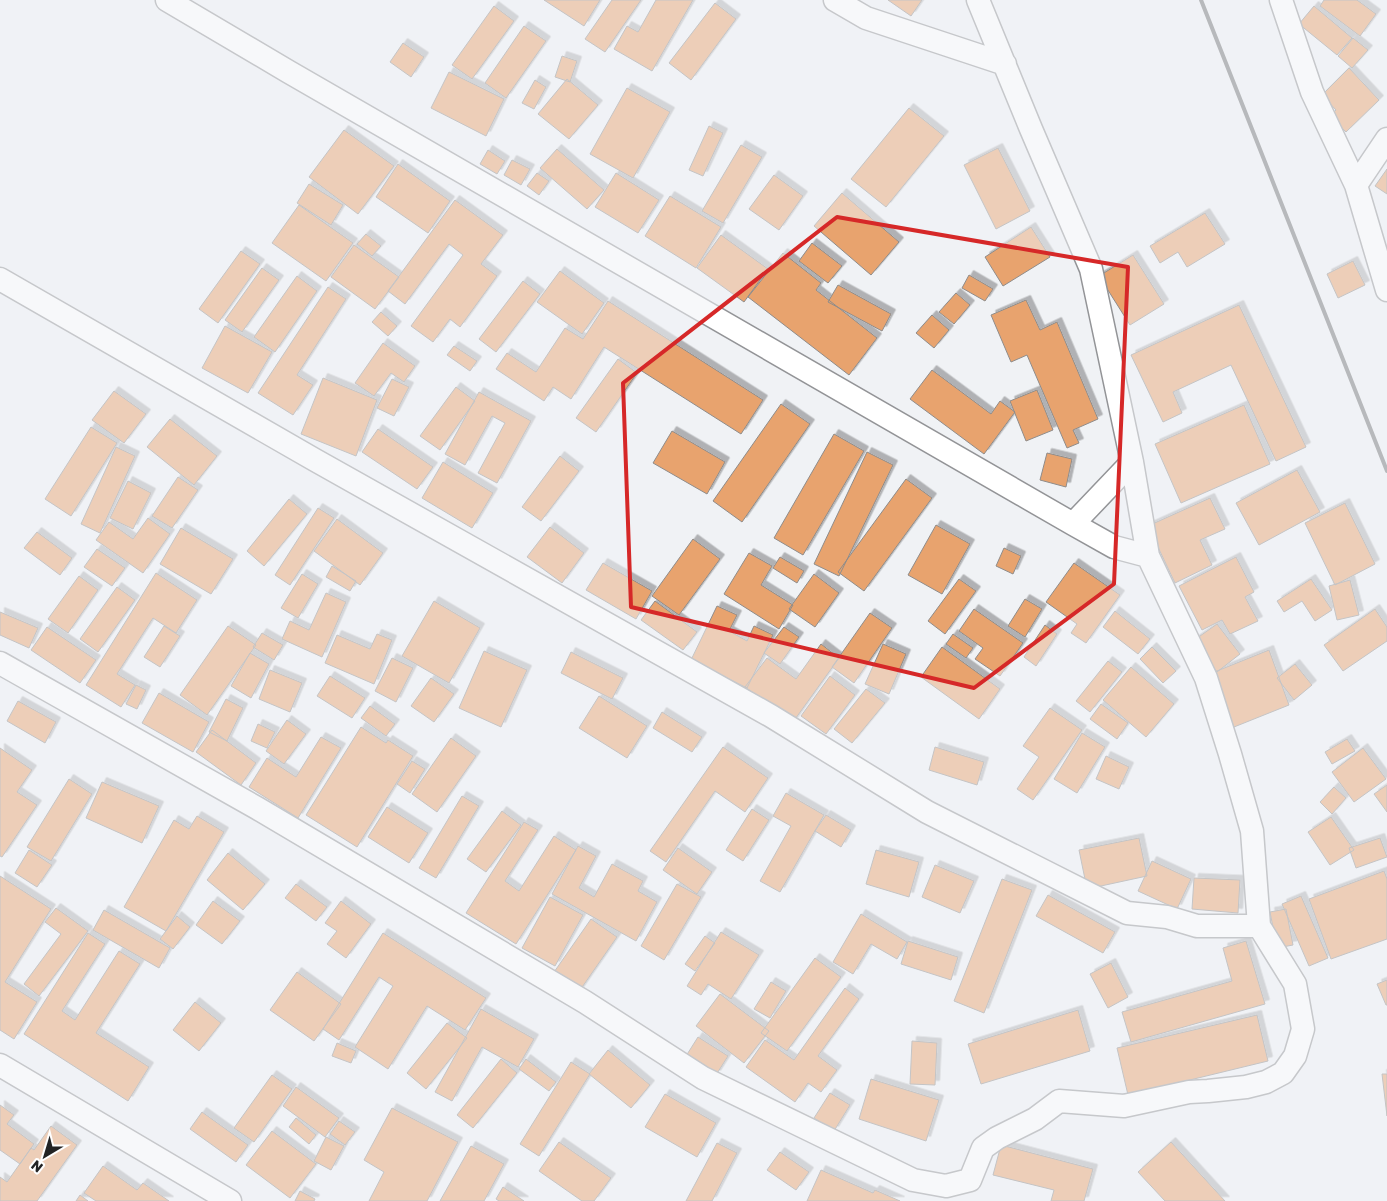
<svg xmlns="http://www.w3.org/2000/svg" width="1387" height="1201" viewBox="0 0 1387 1201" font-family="Rubik,sans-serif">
<defs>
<filter id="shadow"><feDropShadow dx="4.5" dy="-4.5" stdDeviation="0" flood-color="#0004"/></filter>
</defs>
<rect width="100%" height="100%" fill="#f0f2f5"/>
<path fill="#e8a36e" stroke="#8f8c8a" filter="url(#shadow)" d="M544,0H600L584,26Z
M612,0H641L605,52L585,39Z
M656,0H693L652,71L614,49L627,26L638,32Z
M888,0H922L911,16Z
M1324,0H1357L1376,14L1360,36L1320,6Z
M715,3L736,19L691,80L669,63Z
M494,6L514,21L472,79L452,65Z
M1314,6L1352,38L1337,55L1299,24Z
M524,26L546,41L506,98L485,83Z
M1353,38L1368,50L1352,68L1338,56Z
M403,43L424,57L411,77L390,62Z
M562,56L577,61L570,82L555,77Z
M1349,68L1379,100L1346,132L1330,116L1336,110L1322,95Z
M449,72L504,99L486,136L431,108Z
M567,79L598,105L569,139L538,114Z
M535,80L546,87L534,109L522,103Z
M627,88L670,112L633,178L590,154Z
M909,108L944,136L886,207L851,179Z
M709,126L723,133L703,176L689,170Z
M344,130L394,166L358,214L309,177Z
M741,145L762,157L723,223L702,211Z
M998,148L1030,211L996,229L964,165Z
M557,149L604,190L587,209L540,168Z
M488,150L505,161L497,174L480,164Z
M512,160L530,169L521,185L504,175Z
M398,164L450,201L428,233L376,197Z
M1387,169V194L1375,186Z
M537,173L549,181L539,195L527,186Z
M616,173L659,200L638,233L595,207Z
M774,175L803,196L779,230L749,209Z
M309,184L343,205L331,225L297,203Z
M842,193L899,242L871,275L814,226Z
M670,196L721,227L696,268L645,236Z
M455,200L503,235L481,264L497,276L460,327L450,319L433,342L411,326L463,255L449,244L405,304L388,291Z
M299,205L353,243L326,281L272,243Z
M1205,213L1225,244L1187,267L1178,252L1160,263L1150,246Z
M1031,227L1050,257L1003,286L985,257Z
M366,234L381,246L372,256L357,244Z
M721,235L768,269L744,302L697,268Z
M812,243L842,266L828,283L799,261Z
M354,245L399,277L375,309L331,277Z
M241,251L260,264L218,323L199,309Z
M783,253L821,283L816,290L877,338L849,375L748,297Z
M1133,255L1164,304L1130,325L1099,276Z
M1353,261L1365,285L1338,298L1327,274Z
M262,268L279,280L242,332L225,320Z
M560,271L604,303L582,334L537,302Z
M969,275L993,289L985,301L962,288Z
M297,276L317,291L275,352L254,337Z
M523,281L540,294L496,352L479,339Z
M838,285L891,314L882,331L828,302Z
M328,287L346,299L297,375L313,385L293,415L258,393Z
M956,293L970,305L954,324L939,312Z
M1026,300L1040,330L1057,322L1098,419L1073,430L1079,443L1067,448L1027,355L1011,362L991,315Z
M608,301L763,400L741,434L604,347L571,399L553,387L544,401L496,369L507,353L536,372L565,328L583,339Z
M1239,305L1306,447L1276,461L1231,365L1173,392L1182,413L1163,422L1131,355Z
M381,312L397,326L388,336L372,322Z
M932,315L949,330L934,348L916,333Z
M225,326L272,352L248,393L202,368Z
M383,343L415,366L404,382L391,373L374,396L355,383Z
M454,346L477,361L470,371L447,355Z
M618,359L637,373L596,432L576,418Z
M932,370L991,414L1000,401L1015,412L984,454L910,399Z
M323,378L377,400L356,456L301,434Z
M392,379L409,387L394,416L377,408Z
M456,387L475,401L440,450L420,436Z
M1037,390L1053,430L1026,441L1010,401Z
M114,391L146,414L124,443L92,420Z
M479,392L531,421L497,483L478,473L505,423L492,416L465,465L445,454Z
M781,404L810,424L742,522L713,501Z
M1244,405L1270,464L1181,503L1155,444Z
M170,419L217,456L194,485L147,447Z
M91,427L117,443L71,516L45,499Z
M378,429L433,467L417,489L362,452Z
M672,431L725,462L707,494L653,463Z
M834,434L864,451L803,555L774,538Z
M116,447L135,456L100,533L81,524Z
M867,452L893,465L839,576L814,564Z
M1047,453L1072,459L1066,487L1040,480Z
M560,456L579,471L541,521L522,507Z
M443,462L493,493L472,528L422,498Z
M1297,470L1320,512L1259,545L1236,503Z
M178,477L198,490L172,528L152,516Z
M906,479L932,498L864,591L838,572Z
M128,481L151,493L133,529L110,518Z
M1210,498L1225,529L1200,540L1212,565L1175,583L1148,526Z
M289,499L307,514L264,566L247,551Z
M1345,503L1375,564L1335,585L1305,523Z
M318,508L334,518L290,585L275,575Z
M148,518L170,534L143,573L96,540L109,522L133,539Z
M337,519L383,553L360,585L314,551Z
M936,525L970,544L942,594L908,575Z
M550,527L584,553L562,583L527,557Z
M181,528L233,559L211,594L160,564Z
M37,532L72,558L60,575L24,548Z
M693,539L720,559L679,615L652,596Z
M1004,548L1021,556L1013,574L996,566Z
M97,549L125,568L112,586L84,567Z
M749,553L772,566L761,585L793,605L779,629L724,594Z
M780,557L804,571L797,583L773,568Z
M1236,557L1254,592L1245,597L1258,621L1230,634L1222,620L1202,630L1179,586Z
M603,563L652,591L636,619L586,590Z
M1074,563L1120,595L1086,643L1071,633L1077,624L1046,602Z
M332,566L356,581L350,591L326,577Z
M156,573L197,600L176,633L153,618L117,674L135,685L121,707L86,685Z
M302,574L318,584L298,618L281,608Z
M814,574L839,593L815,627L789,609Z
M79,576L98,590L68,633L48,619Z
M959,579L976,591L945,634L928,621Z
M1311,579L1332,610L1315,621L1302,601L1284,612L1277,601Z
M1350,580L1359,615L1337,620L1329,586Z
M117,587L135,600L98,652L80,639Z
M326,593L346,602L322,657L282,639L290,621L309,630Z
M1025,599L1042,609L1025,637L1008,626Z
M434,601L480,628L449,683L402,656Z
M655,601L697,632L683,650L641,620Z
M717,606L737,615L729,631L747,641L754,626L773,635L747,688L691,660Z
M974,609L1023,643L1000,676L975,659L983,648L959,631Z
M1375,609L1387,627V641L1343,671L1324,645Z
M1115,611L1150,639L1138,654L1103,627Z
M0,612L38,628L29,648L0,635Z
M870,613L892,628L854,683L832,667Z
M1217,624L1240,654L1217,672L1193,641Z
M1045,625L1057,634L1036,666L1024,657Z
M164,626L180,636L160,667L144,657Z
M228,626L256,645L207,715L180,695Z
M47,627L96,660L80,683L31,650Z
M784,627L799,637L780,664L764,653Z
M262,633L283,645L274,660L253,647Z
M377,634L392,640L374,684L325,663L337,635L370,649Z
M953,634L973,648L966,658L946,644Z
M821,644L839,658L793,722L745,687L767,658L796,679Z
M883,644L906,654L889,694L865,684Z
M942,647L1000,689L979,719L921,677Z
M1152,647L1176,671L1163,683L1140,659Z
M1269,650L1289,705L1234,727L1212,673Z
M484,651L527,670L501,727L459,708Z
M571,652L623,678L612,699L561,673Z
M250,653L269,664L251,698L231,686Z
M392,658L413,668L396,702L375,691Z
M1108,661L1122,672L1090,712L1076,701Z
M1295,664L1312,685L1294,700L1277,678Z
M1131,667L1174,704L1146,737L1103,700Z
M270,670L302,683L290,712L259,699Z
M330,676L365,698L352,718L317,696Z
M830,676L855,695L826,734L801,716Z
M431,678L454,694L434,722L411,706Z
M136,685L146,690L137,709L126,704Z
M866,689L885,703L852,743L834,729Z
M159,693L209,722L193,752L142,723Z
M599,696L647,726L627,758L579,728Z
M226,699L243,708L227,741L209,732Z
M18,701L56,722L45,743L7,721Z
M1101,704L1128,723L1117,739L1090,719Z
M370,706L395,724L386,736L361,718Z
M1050,708L1082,730L1033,800L1017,789L1039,757L1023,746Z
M662,712L702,737L692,752L653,728Z
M287,720L306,734L284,764L266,751Z
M258,724L275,732L267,748L251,741Z
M361,727L386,743L388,740L413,756L357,847L306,815Z
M212,730L256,763L241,785L196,752Z
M1082,733L1105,747L1077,793L1054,779Z
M321,737L341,748L298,818L249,787L267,758L296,777Z
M451,738L476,756L437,812L412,794Z
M1347,739L1355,751L1332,764L1325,752Z
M723,747L768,778L745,812L715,791L666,862L650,851Z
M935,747L984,762L977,785L929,770Z
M0,748L32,770L17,792L37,805L2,857L0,856Z
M1363,748L1386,779L1354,802L1332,772Z
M1106,756L1129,767L1119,789L1096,779Z
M412,761L425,769L410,793L397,784Z
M69,779L92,794L51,861L27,847Z
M102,782L159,806L142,843L86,818Z
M1387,785V812L1374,794Z
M1334,787L1346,798L1332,814L1320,802Z
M786,793L824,815L780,892L760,881L791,826L773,816Z
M462,796L479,806L436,878L419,868Z
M387,807L428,833L409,863L368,837Z
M752,809L769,820L743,861L726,850Z
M502,811L521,825L486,872L467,859Z
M826,815L851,830L841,847L815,831Z
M197,816L224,832L166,931L124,907L174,820L189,829Z
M1331,817L1354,850L1330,865L1308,832Z
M524,822L538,830L505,881L519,891L554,836L576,850L516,944L466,913Z
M1139,838L1147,876L1087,889L1079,850Z
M1380,838L1387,857L1356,868L1349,848Z
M578,846L596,856L579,888L594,897L612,864L643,881L638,891L657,902L636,941L552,894Z
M678,848L712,872L697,894L663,870Z
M29,850L52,865L37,887L15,873Z
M876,850L919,862L909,897L866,884Z
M228,853L265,884L243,910L207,880Z
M1152,861L1191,879L1177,909L1138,891Z
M935,865L974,881L960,913L922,897Z
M1384,871L1387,879V939L1331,959L1309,899Z
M0,876L51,909L5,982L37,1002L14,1039L0,1030Z
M1194,878L1240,880L1238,913L1192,909Z
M1002,879L1032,890L984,1013L954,1001Z
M296,884L327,907L316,921L285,898Z
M677,884L701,897L664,960L641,946Z
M1048,895L1115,932L1103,953L1036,916Z
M1301,896L1328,958L1309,966L1282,904Z
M550,897L583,915L555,966L522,948Z
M213,901L240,921L222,944L196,925Z
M341,901L371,924L346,958L327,944L337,931L325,923Z
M56,908L88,931L39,996L24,984L61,934L45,922Z
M1286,909L1293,945L1277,948L1270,912Z
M104,910L170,948L159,968L93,930Z
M861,914L907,942L897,959L871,944L853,974L833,962Z
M177,916L190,927L173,949L160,939Z
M591,919L617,937L578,993L552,975Z
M721,932L759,955L731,999L708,984L701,995L687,986Z
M88,933L105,944L62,1011L75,1020L119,951L140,964L96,1033L149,1067L128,1101L24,1034Z
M383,933L486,998L465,1030L427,1006L388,1069L355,1047L393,986L379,977L339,1040L323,1029Z
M705,936L715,943L695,971L685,964Z
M908,941L958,957L951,980L901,964Z
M1246,941L1265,1004L1131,1042L1122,1012L1232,981L1223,948Z
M815,958L841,977L787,1051L761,1033Z
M1111,963L1128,997L1108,1008L1090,974Z
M297,972L341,1004L314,1041L270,1010Z
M1387,980V1005H1386L1377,984Z
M771,982L786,991L770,1018L754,1009Z
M845,988L859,999L818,1056L837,1070L821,1092L808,1083L795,1102L746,1067L765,1040L794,1060Z
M720,994L769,1031L744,1063L696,1026Z
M195,1002L221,1023L199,1051L173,1030Z
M481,1009L534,1039L518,1067L482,1047L452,1101L435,1092Z
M1078,1010L1090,1051L981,1084L968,1044Z
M1257,1015L1268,1061L1128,1095L1117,1048Z
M447,1023L467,1038L426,1089L407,1073Z
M698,1037L728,1056L716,1075L686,1056Z
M912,1041L937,1043L935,1085L910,1084Z
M337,1043L356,1051L351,1063L332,1056Z
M608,1050L650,1085L631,1108L589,1074Z
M501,1059L517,1073L473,1128L457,1115Z
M526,1059L556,1082L549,1091L519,1069Z
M571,1062L590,1074L539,1156L520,1144Z
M1382,1074H1387V1116Z
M272,1075L292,1089L254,1142L234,1128Z
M871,1079L939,1100L926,1141L859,1119Z
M296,1087L339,1118L325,1137L283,1106Z
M830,1093L850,1105L834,1131L814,1118Z
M665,1094L716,1123L697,1157L645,1127Z
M0,1105L14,1115L7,1124L34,1144L20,1164L0,1150Z
M392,1108L458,1142L427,1201H369L384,1172L364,1160Z
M202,1112L248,1145L236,1162L190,1129Z
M296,1118L316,1135L309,1144L289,1127Z
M339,1121L355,1132L345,1145L330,1134Z
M51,1126L77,1145L37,1201H0V1177L7,1182L31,1148L34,1150Z
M272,1131L316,1164L290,1198L246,1165Z
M326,1137L344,1146L331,1170L314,1161Z
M559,1142L611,1178L594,1201H582L539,1171Z
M1171,1142L1225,1201H1165L1138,1172Z
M717,1143L737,1153L712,1201H686Z
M1001,1145L1093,1169L1084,1201H1051L1054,1190L993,1175Z
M471,1146L504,1164L484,1201H440Z
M780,1152L809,1172L796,1190L767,1170Z
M103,1166L137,1190L143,1183L169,1201H96L84,1193Z
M821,1170L873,1193L875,1190L900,1201H807Z
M503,1187L524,1201H499L496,1199Z
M300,1191L315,1199L314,1201H295Z
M80,1195L88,1201H76Z"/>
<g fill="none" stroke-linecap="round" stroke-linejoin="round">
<defs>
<path id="minor" d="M167,0L289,72L1073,524L1114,547L1148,556
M835,0L866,18L1005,64
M1281,0L1312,92L1356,185L1387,290
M1356,185L1387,139
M0,279L315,460L771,716L927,812L1127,913L1167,917L1197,926H1259
M1073,524L1132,462
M0,663L257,808L585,1002L703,1078L913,1180L946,1186L970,1180L983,1148L997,1138L1035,1119L1059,1101L1124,1106L1189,1092L1208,1091L1246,1087L1266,1082L1283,1073L1295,1056L1303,1029L1295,984L1259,926L1252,831L1230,754L1206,678L1148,556L1132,462L1091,269L1031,129L978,0
M0,1065L230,1201"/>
</defs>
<use href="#minor" stroke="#939497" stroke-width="25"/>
<use href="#minor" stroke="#fff" stroke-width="22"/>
<path stroke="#717375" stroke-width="4" d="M1201,0L1387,471"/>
</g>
<path d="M0 0H1387V1201H0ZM837,217L1128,267L1114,584L974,688L631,607L623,383Z" fill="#f0f2f5" fill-opacity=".55" fill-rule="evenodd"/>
<path fill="none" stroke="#d62828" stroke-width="4" stroke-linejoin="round" d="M837,217L1128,267L1114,584L974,688L631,607L623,383Z"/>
<g transform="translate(45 1156) rotate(218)" stroke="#ffffff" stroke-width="4" paint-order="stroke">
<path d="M0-4L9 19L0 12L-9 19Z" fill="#222324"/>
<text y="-8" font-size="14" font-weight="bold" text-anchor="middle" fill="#222324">N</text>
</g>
</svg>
